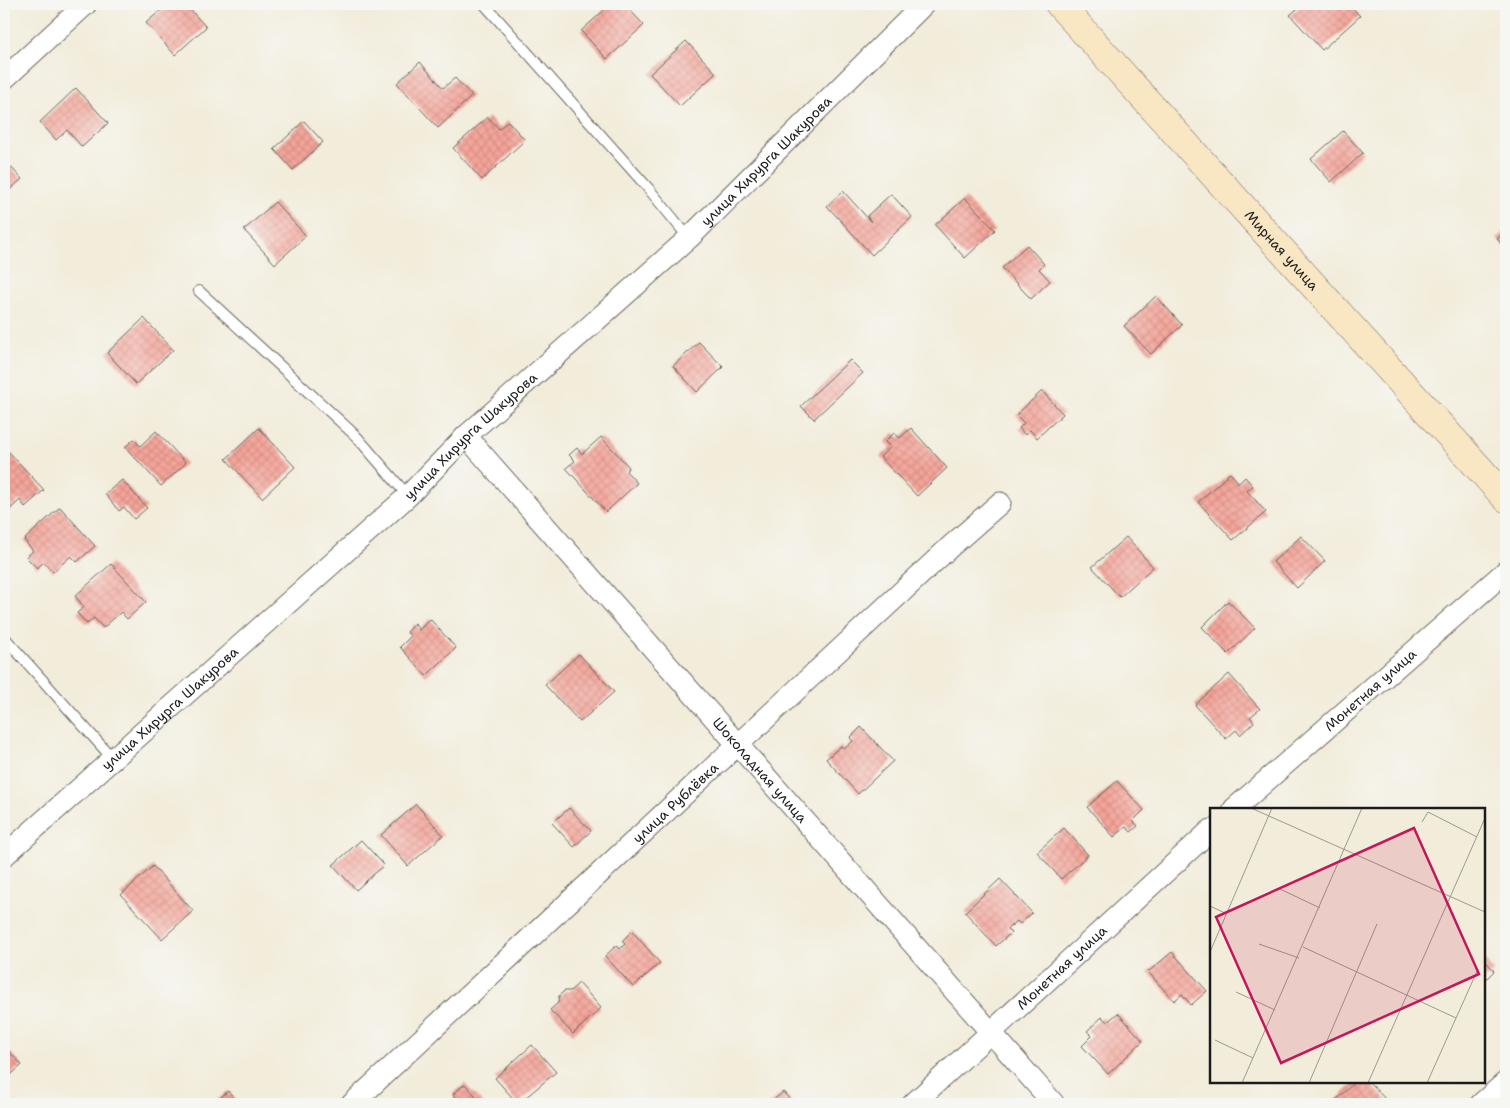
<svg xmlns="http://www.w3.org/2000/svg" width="1510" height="1108" viewBox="0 0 1510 1108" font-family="'Shantell Sans',sans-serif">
<defs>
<pattern id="building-cross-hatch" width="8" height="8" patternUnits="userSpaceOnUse" patternTransform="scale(1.25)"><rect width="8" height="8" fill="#f5a49a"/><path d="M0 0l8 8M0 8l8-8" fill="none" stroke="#d18d84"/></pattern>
</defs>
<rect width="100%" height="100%" fill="#f6f6f2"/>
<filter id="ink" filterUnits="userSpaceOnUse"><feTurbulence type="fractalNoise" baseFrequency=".02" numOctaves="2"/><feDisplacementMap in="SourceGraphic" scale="10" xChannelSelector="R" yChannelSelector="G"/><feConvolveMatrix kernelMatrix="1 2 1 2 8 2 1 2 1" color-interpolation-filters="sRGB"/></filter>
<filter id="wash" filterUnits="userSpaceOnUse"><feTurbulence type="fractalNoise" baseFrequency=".0096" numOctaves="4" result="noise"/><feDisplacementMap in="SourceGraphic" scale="20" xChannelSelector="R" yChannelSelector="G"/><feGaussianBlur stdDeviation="1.12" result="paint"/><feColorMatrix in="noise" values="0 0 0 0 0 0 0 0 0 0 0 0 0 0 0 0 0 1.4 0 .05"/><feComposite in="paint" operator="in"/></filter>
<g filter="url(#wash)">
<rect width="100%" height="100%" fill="#f2ecda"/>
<g id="blocks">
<path fill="url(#building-cross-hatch)" d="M168,4H185L206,27L175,55L146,23Z
M611,4H624L644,25L607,59L581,31Z
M1303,4H1349L1360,16L1322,50L1290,15Z
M686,41L716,73L680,106L650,74Z
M420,62L443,88L455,78L472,96L438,128L397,83Z
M76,88L108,123L82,147L67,130L56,140L40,122Z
M488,117L499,129L508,121L525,140L482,180L453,148Z
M304,121L323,142L293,170L274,149Z
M1343,131L1363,153L1331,182L1311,159Z
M4,160L22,179L4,195Z
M843,191L871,222L867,216L891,194L912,217L872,255L827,206Z
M965,198L995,230L965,258L935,225Z
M275,202L306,236L275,264L244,230Z
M1506,231V248L1497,239Z
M1027,245L1044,264L1039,269L1050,281L1031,299L1002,268Z
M1156,296L1182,325L1151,354L1124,326Z
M144,318L173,350L136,384L107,353Z
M699,342L723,367L697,392L673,366Z
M850,360L863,373L814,419L801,406Z
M1042,391L1063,414L1037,438L1030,430L1025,435L1019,428L1024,423L1016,415Z
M259,428L295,467L262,498L226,459Z
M911,428L947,468L917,496L880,457L891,447L885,442L894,433L900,438Z
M156,431L186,463L161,486L125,447L134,439L140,446Z
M601,437L629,467L626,471L637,483L606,512L566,468L575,461L569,455L577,448L582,454Z
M8,451L44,490L25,507L20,500L4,515V456Z
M1230,473L1239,483L1245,477L1253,486L1247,491L1266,512L1233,540L1198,502Z
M122,480L147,508L134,519L124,507L119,511L105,494Z
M60,507L95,546L77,562L71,556L53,572L44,562L37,568L26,557L33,551L24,540Z
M1301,536L1325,561L1297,588L1273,562Z
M1126,537L1153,567L1120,597L1092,567Z
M111,564L146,602L127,619L121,612L103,628L94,618L87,624L77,613L84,607L75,596Z
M1228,601L1255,628L1228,654L1202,627Z
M430,619L456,648L426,676L400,647L411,636L407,632L415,624L419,630Z
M579,654L614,692L580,722L545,685Z
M1229,674L1260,709L1250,717L1254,722L1240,735L1236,730L1226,739L1195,705Z
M861,727L893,761L858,794L826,759L841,746L844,749L853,741L850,738Z
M1117,781L1144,810L1133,821L1138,826L1131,832L1126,827L1114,837L1087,807Z
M416,804L443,835L408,866L381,835Z
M569,808L591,831L574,847L552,823Z
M1064,828L1088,855L1061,879L1037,852Z
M361,840L384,865L356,890L333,865Z
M153,866L193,911L162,939L121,895Z
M1000,879L1032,913L1020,924L1017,921L1007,929L1011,933L996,946L965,912Z
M632,931L660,963L633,987L605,956L617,945L620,949L625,944L622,941Z
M1172,952L1207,991L1191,1005L1182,994L1174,1001L1148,972Z
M1484,959L1494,971L1484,981Z
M579,983L601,1008L573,1034L550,1010L558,1003L559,996L564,991H570Z
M1118,1013L1143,1041L1108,1074L1082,1046L1092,1036L1087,1031L1102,1017L1107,1022Z
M532,1045L556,1072L518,1104L495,1078Z
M4,1046L22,1065L4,1081Z
M1355,1082H1369L1390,1104H1340L1336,1100Z
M465,1084L483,1104H447L455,1097L453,1094Z
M228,1091L240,1104H213Z
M783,1092L794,1104H769Z"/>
</g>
</g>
<g filter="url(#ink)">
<use href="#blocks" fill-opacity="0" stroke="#67655e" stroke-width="1"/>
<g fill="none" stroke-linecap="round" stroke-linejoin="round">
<defs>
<path id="lane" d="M485,5L648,188L689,238
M199,291L356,436L408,496
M4,637L113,759"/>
<g id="street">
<path d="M4,79L86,4"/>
<path id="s1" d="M466,436L1054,1104"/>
<path id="s2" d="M1234,809L1506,571"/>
<path id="s3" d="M4,856L408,496L466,436L689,238L924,4"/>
<path id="s4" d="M352,1104L951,546L1000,503"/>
<path id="s5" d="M913,1104L1211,830"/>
<path d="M1481,1104L1506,1082"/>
</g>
<g id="secondary">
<path id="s6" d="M1059,4L1506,498"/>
</g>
</defs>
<use href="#lane" stroke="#67655e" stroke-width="12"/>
<use href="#street" stroke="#67655e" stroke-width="23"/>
<use href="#secondary" stroke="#67655e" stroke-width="29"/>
<use href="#lane" stroke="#fff" stroke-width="10"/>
<use href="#street" stroke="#fff" stroke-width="21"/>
<use href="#secondary" stroke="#f9e7c3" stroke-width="28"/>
</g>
</g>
<g text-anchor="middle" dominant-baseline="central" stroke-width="4" stroke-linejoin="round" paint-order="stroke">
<g font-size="14" fill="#1c1c1c" stroke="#f6f6f2">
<text stroke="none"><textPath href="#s3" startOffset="1032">улица Хирурга Шакурова</textPath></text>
<text stroke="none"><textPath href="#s6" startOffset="332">Мирная улица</textPath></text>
<text stroke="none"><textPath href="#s3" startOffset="628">улица Хирурга Шакурова</textPath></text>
<text stroke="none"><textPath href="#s2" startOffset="181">Монетная улица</textPath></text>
<text stroke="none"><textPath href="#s3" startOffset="222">улица Хирурга Шакурова</textPath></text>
<text stroke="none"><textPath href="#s1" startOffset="445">Шоколадная улица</textPath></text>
<text stroke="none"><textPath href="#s4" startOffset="442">улица Рублёвка</textPath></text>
<text stroke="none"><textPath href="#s5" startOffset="202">Монетная улица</textPath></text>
</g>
</g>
<g transform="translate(1210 808)">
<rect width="275" height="275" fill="#f2ecda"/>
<path fill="none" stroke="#9c998e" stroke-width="1" d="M41,0L275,104M212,14L218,4L267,29M70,81L110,100M0,98L17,106M49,136L89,150M93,139L246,210M0,144L62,0M26,184L65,202M5,232L43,250M32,275L152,0M99,275L167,116M158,275L275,10M217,275L268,161"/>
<path fill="#c2185b" fill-opacity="0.15" stroke="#c2185b" stroke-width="2.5" d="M204,20L269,166L71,255L6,109Z"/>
<rect width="275" height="275" fill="none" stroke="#1c1c1c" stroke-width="2.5"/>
</g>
<rect width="1510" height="1108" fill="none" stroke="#f6f6f2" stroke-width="20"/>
</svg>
